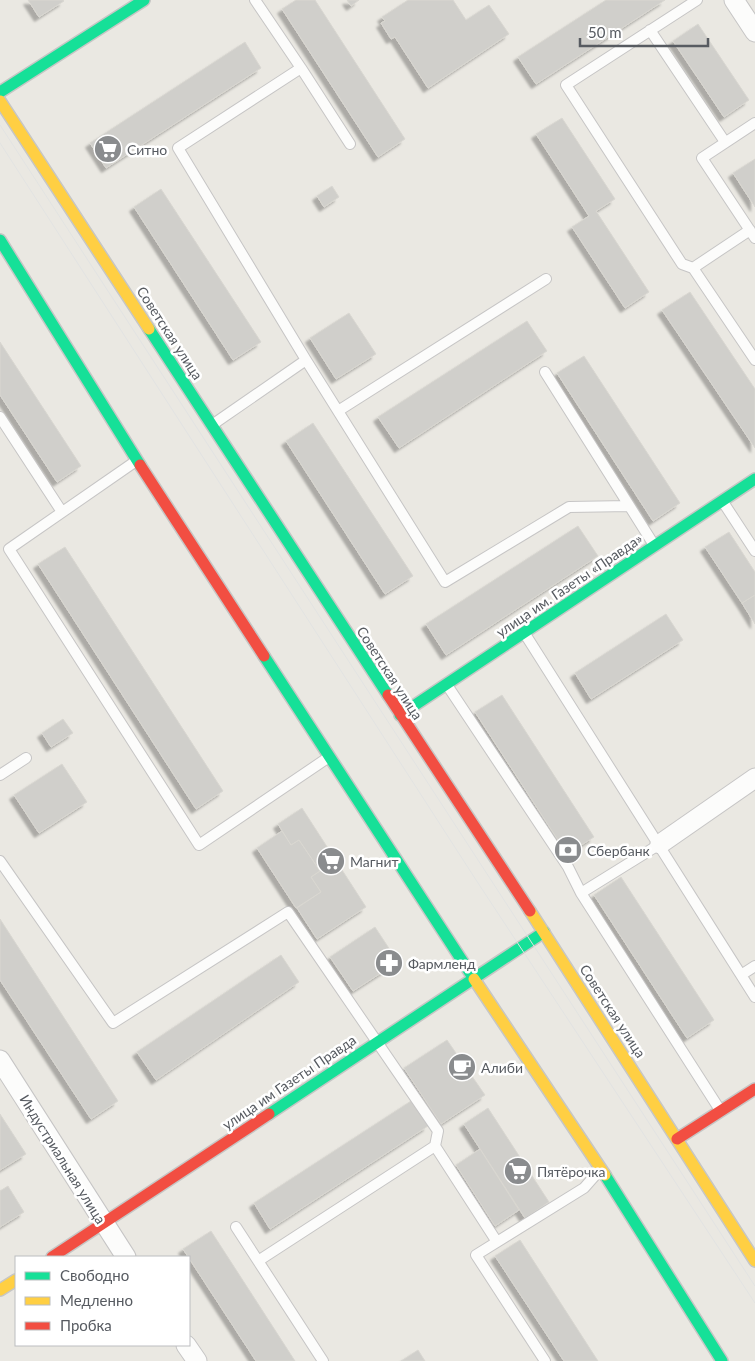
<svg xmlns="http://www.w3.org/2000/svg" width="755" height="1361" viewBox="0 0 755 1361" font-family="Lato,sans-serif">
<defs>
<filter id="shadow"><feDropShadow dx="-4.5" dy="4.5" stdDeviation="1" flood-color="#0004"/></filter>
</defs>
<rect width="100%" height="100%" fill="#eae8e2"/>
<path fill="#d0cfcb" stroke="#d9d7d1" filter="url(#shadow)" d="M28,0H63L64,1L39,17Z
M296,0H315L405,139L378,157L282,9Z
M347,0H359L351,6Z
M408,0H453L466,20L489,5L509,34L428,88L395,37L391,39L381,23L385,21L382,17Z
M606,0H665L536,84L518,57Z
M698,24L749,100L724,117L673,41Z
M245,42L261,68L106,168L90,143Z
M562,118L615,199L596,211L649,292L625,308L572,227L589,216L536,134Z
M755,159V207L733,173Z
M332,186L339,197L324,207L317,196Z
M161,189L261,342L233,360L134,207Z
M690,292L755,389V448L662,310Z
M349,313L376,354L336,379L310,338Z
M527,321L547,351L399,448L378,417Z
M0,342L81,466L57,482L0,395Z
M584,356L680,503L653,521L557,373Z
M313,423L413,576L385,594L286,441Z
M578,526L598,556L446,655L426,624Z
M729,532L755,572V595L742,603L705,547Z
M65,547L223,791L196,809L38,564Z
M755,595V624L742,603Z
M666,614L683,640L591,699L575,673Z
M502,695L594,837L567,854L475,712Z
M63,719L73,733L51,747L42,733Z
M62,764L87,802L39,833L14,795Z
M302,808L366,907L317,939L297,908L321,892L311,877L320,871L299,840L291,845L278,824Z
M282,831L291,845L299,840L320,871L311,877L321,892L296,908L257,848Z
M621,877L714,1020L687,1038L594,895Z
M0,919L118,1101L91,1119L0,980Z
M375,927L398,962L353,991L330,957Z
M281,955L299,982L156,1080L137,1052Z
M447,1040L485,1095L441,1124L404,1068Z
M411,1101L428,1126L270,1229L254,1203Z
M488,1108L549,1202L525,1218L464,1124Z
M0,1114L26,1154L0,1170Z
M480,1149L519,1210L495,1226L456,1165Z
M8,1186L24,1212L0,1227V1191Z
M211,1231L295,1361H256L183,1249Z
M520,1240L598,1361H564L495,1256Z
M418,1350L425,1361H401Z"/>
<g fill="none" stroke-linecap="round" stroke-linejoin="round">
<defs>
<path id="lane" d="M255,0L301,68L178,148L306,360L445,582L569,507L629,506
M697,0L566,85L682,264L693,268L755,360
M650,30L725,142
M301,68L350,144
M755,123L702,158L755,238
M693,268L750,230
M545,372L654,545
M338,411L546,279
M0,417L62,512
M212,425L306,360
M136,461L9,549L199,845L329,757
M723,502L755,551
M525,634L755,997
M447,685L568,867L581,893L720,1110
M0,775L26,758
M0,861L113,1023L288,912L438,1131L435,1146L497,1242
M581,893L660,844
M741,975L755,966
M236,1227L323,1361
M258,1261L435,1146
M545,1361L476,1255L584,1188L599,1171"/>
<path id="street" d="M734,0L755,32
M660,844L755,778
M0,1060L126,1257
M186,1345L197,1361"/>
<path id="fast" d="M0,92L144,0
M0,240L140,465
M149,329L388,695
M264,656L474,979
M400,715L755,479
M269,1114L544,932
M605,1175L722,1361"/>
<path id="slow" d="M0,101L149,329
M530,911L755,1261
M474,979L605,1175
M0,1290L16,1280"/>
<path id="jam" d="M140,465L264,656
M388,695L530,911
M677,1139L755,1089
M52,1257L269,1114"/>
</defs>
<use href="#lane" stroke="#c6c5c5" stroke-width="12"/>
<use href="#street" stroke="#c6c5c5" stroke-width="21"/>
<use href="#fast" stroke="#c6c6c5" stroke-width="14"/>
<use href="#slow" stroke="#c6c6c5" stroke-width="14"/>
<use href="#jam" stroke="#c6c6c5" stroke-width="14"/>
<use href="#lane" stroke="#fcfcfb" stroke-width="10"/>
<use href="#street" stroke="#fcfcfb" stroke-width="19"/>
<use href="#fast" stroke="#16e098" stroke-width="11"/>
<use href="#slow" stroke="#ffcf43" stroke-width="11"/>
<use href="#jam" stroke="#f24e42" stroke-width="11"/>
<path stroke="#e2e3e2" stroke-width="1" d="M0,125L755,1286
M0,143L478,883L755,1303"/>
</g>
<defs>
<symbol id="supermarket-disc" viewBox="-11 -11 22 22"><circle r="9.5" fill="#8a8c8e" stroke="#fff"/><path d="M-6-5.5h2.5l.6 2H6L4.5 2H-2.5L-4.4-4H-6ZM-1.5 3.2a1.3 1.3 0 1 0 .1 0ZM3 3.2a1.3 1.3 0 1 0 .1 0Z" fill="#fff"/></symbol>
<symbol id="bank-disc" viewBox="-11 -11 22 22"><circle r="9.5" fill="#8a8c8e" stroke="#fff"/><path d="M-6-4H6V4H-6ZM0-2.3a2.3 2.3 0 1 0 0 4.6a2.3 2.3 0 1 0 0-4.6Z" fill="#fff"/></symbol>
<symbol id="pharmacy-disc" viewBox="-11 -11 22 22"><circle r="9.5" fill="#8a8c8e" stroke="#fff"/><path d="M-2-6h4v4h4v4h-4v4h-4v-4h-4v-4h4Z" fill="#fff"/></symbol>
<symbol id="cafe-disc" viewBox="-11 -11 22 22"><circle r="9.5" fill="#8a8c8e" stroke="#fff"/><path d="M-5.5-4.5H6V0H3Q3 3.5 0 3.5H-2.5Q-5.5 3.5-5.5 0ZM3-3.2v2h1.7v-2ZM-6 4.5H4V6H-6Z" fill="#fff"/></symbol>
</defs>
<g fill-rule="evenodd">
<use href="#supermarket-disc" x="92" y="133" width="32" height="32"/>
<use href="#bank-disc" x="552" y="834" width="32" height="32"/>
<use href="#supermarket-disc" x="315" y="845" width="32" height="32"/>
<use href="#pharmacy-disc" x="373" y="947" width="32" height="32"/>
<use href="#cafe-disc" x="446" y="1051" width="32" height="32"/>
<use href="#supermarket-disc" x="502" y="1155" width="32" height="32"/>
</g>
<g text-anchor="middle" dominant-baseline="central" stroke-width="5" stroke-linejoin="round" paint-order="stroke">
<g font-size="14" fill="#575b61" stroke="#fff" text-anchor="start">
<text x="127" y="149">Ситно</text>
<text x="587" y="850">Сбербанк</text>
<text x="350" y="861">Магнит</text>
<text x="408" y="963">Фармленд</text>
<text x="481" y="1067">Алиби</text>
<text x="537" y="1171">Пятёрочка</text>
</g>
<g font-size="14" fill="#575b61" stroke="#fff">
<text transform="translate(170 333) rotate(57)">Советская улица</text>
<text transform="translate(569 585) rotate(-34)">улица им. Газеты «Правда»</text>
<text transform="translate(390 673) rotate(57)">Советская улица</text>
<text transform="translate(613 1011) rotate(57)">Советская улица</text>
<text transform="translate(289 1082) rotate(-34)">улица им Газеты Правда</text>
<text transform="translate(63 1159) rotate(58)">Индустриальная улица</text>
</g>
</g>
<rect x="15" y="1256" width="175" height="90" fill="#ffffff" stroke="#bcbdc0"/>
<rect x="25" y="1272" width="25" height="8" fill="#16e098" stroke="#bcbdc0"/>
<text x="60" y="1281" font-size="15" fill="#575b61">Свободно</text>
<rect x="25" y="1297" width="25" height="8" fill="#ffcf43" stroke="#bcbdc0"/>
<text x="60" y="1306" font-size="15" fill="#575b61">Медленно</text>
<rect x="25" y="1322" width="25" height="8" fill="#f24e42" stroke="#bcbdc0"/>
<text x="60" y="1331" font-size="15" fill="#575b61">Пробка</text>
<path d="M580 38v8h128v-8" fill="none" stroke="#575b61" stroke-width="2.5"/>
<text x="588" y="38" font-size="15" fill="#575b61" stroke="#ffffff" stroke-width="4" paint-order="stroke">50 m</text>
</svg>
